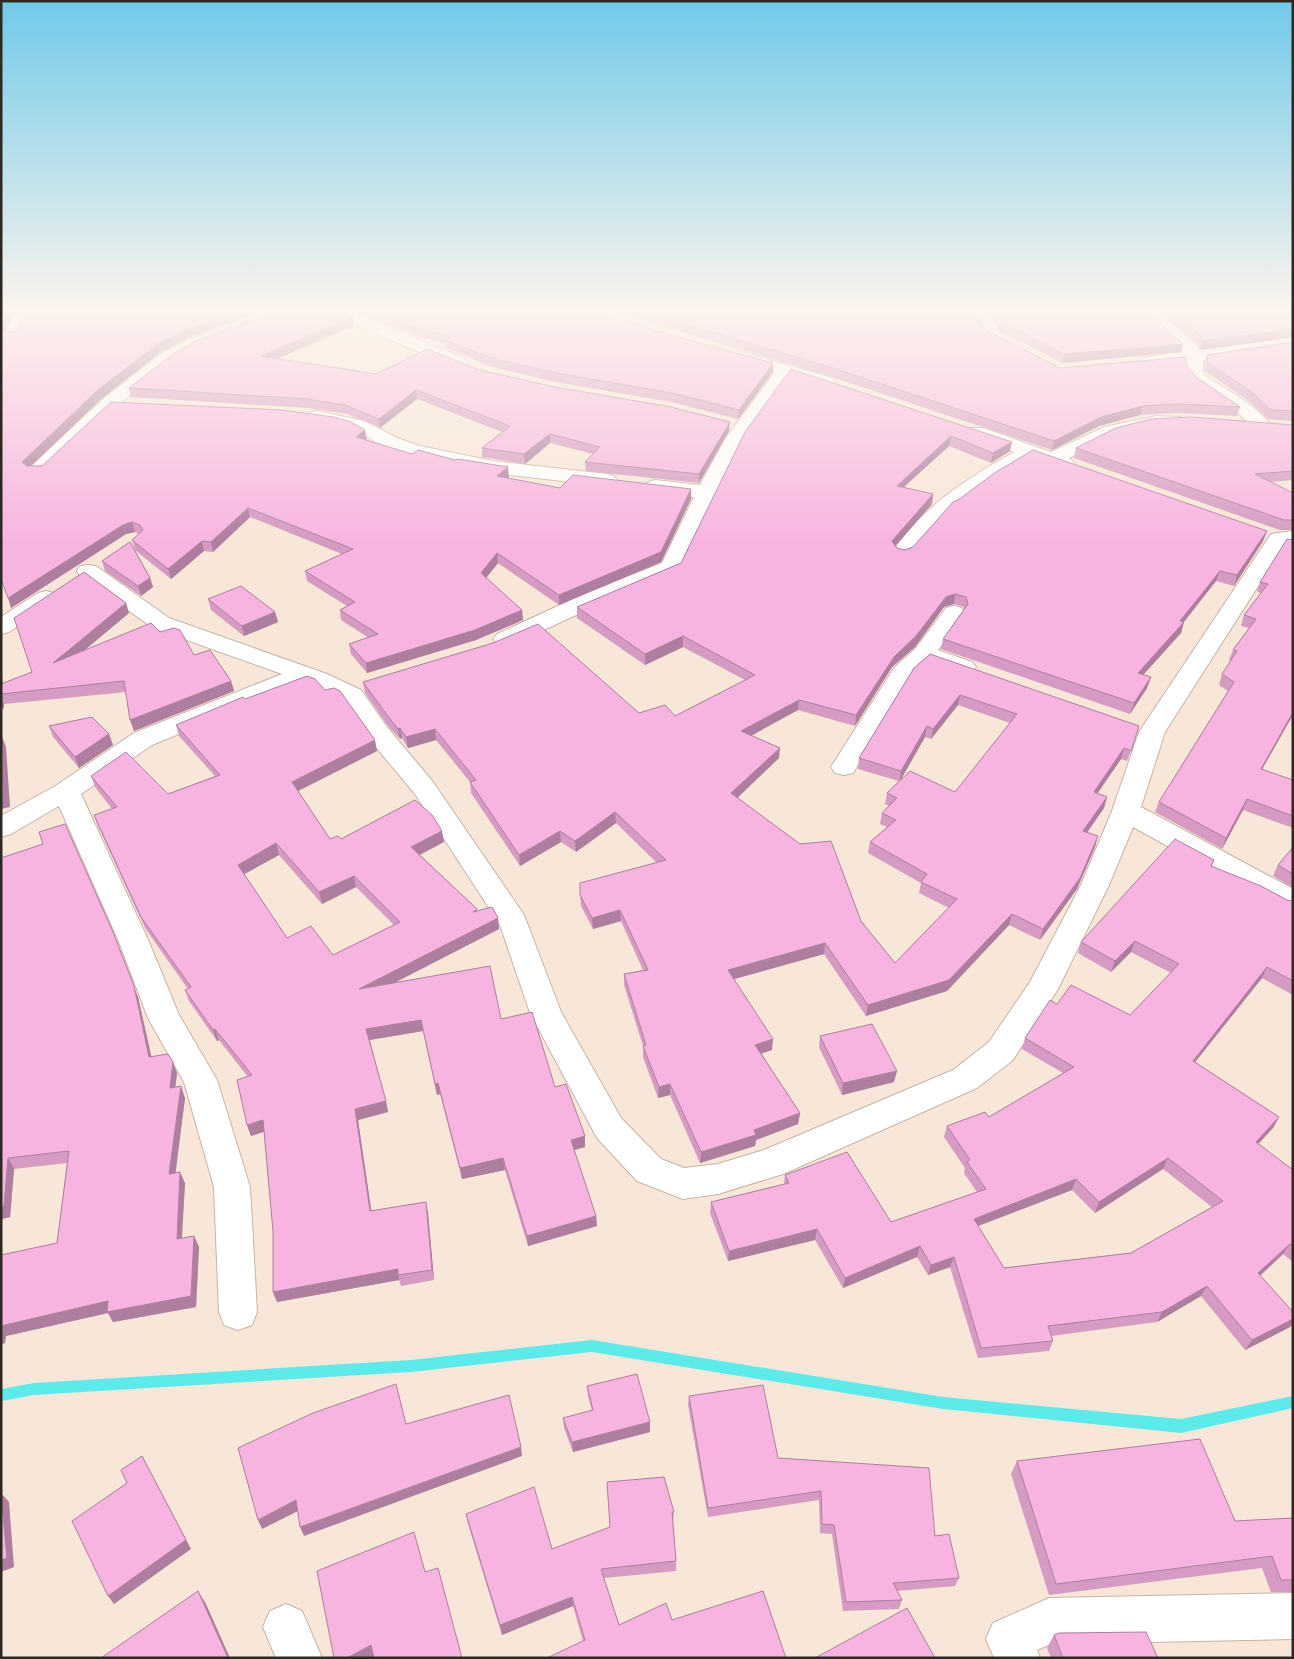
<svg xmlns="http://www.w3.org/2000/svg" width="1294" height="1659" viewBox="0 0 1294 1659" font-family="'Fira Sans Condensed',sans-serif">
<rect width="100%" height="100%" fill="#f8e6d8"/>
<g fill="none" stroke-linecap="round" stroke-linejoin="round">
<path fill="#5cebeb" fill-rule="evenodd" d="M592,1340L943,1397L1181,1419L1293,1396V1408L1181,1433L943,1409L592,1352L411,1372L34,1395L1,1401V1389L34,1383L411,1360Z"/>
<defs>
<path id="minor" d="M18,312H34L18,339H6L4,336Z
M262,312H284L282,315L201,346L174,361L115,407L44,474H30L27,470L103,399L162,353L189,340Z
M331,312H352L465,359L467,363L465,367H453L333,315Z
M960,312C977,312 988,313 998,328L997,331L1030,351L1028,355H1016L983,336L980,325Z
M1140,312H1157L1193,342L1199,350L1293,338V348L1203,360V372L1207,377C1229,391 1257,405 1272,427L1269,431H1257L1237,412L1195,385L1185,373L1186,362L1148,367L1142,366L1140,362L1142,358L1183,352Z
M738,351L832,378L835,382L832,386L826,387L790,377L743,440L679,572L598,605L513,644L505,646L497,644L493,639L497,634L582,595L662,563L694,497L648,490L645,486L648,482L655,480L700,485L725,439L775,372L732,360L730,356L732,352Z
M317,411L365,421L397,438L420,446L493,461L607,474L614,476L617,480L614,484L607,486L493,473L415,457L383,446L353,429L311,420L308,416L311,412Z
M1156,416L1180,417L1183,421L1180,425C1167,428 1152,427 1138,430C1113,434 1091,447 1069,458L1075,463L1072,467L1065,469L1031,458L993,480L950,510L910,556L903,558L896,556L892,552C925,505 966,479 1014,452L969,436L967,432L969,428H983L1051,452L1104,427Z
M1293,531V543L1285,544L1165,732L1141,807L1293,889V912L1283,909L1133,827L1109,885L1058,989L1013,1060L977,1088L783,1174L718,1194L683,1199L637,1181L597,1138L530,1013L500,925L415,794L369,739L343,700L305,682L152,745L81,794L149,942L179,1015L217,1080L250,1187L257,1312L252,1325L238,1330L224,1325L219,1312L214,1187L184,1082L148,1018L119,942L59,806L11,834L1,837V816L57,785L134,733L282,674L153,628L80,576L77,571L80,566L88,565L96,566L169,618L327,674L361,690L387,727L433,782L524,915L561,1012L621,1118L661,1159L684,1168L718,1164L764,1150L953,1070L989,1042L1030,982L1081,885L1112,811L1139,732L1271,534Z
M46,591L54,593L57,598L54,603L9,632L1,634V617L38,593Z
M954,606L962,608L965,613L938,650L972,662L976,667L972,672L964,674L928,662L911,677L853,773L844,775L835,773L831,767L894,668L916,648L946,608Z
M1293,1593V1639L1051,1644L1037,1650L1040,1658H994L986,1639L993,1623L1049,1598Z
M286,1604L302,1611L322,1658H276L263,1627L270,1611Z"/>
</defs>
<use href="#minor" stroke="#c6b5a7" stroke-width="2"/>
<use href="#minor" fill="#fff" fill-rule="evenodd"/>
</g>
<path fill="#d59bc2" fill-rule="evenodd" d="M1,312H16L4,332L188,338L161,352L102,398L30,466L367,439L366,440L412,454L509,477L507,478L560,488L691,499L661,562L559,605L498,563L486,578L522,610L523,620L476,640L367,673L351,654L349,644L369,638L341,620L340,610L347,606L307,581L305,571L342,554L250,517L213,552L204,551L171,579L135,550L150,578L153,587L141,596L105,571L102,561L135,550L132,540L139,534L135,532L126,534L11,608Z
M356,312H601L656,331L773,363V372L738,419L671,402L556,382L492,367L446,348L445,344L414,335Z
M610,312H971L984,329L1060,368L1186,365L1196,377L1240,407L1237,416L1175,413L1140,415L1099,426L1052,450L829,376L629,316Z
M977,312H1148L1181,352L1062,363L999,330L996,322L987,315Z
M1160,312H1293V337L1201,350L1194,341Z
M354,326L276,359L376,374L479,370L729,431L699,483L586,471L585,462L593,454L550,443L525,464L482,457V448L502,432L417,399L380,428L347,414L308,408L131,397L129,388Z
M1293,342V421L1268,419L1250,402L1205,371V364L1207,355Z
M791,369L1010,451L991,463L949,446L904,487L933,494L932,504L895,545L897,548L905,550L1267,531L1263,541L1234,586L1216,581L1184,622L1181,633L1143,675L1151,677L1147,688L1130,714L941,649L943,639L964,609V607L954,604L944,607L915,647L892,667L855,726L798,710L751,735L779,758L737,798L861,921L895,963L949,908L919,893L921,883L868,853L870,842L887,827L880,824L882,813L889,806L885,804L887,793L899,781L858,769L859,758L914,668L1136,737L1127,761L1121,759L1097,793L1107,797L1104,808L1087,833L1095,847L1077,889L1040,940L1009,925L947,991L866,1016L824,954L734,979L772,1050L761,1053L800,1113L798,1124L756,1140L755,1146L700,1163L670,1095L658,1098L643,1057V1046L624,985V974L643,970L621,921L593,929L581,906L580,895L657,863L616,823L576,852L561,842L520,866L471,793L470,782L436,740L408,748L402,738L400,739L388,726L365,693L363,682L639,713L675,716L745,680L683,647L645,665L577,618V607L681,563ZM958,705L1010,723L955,792L900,781L925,737L931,739Z
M1293,425V480L1270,482L1293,493V530H1280L1074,458L1076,448Z
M1293,540L1262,770L1293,780V828L1243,810L1222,849L1155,812L1159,802L1228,691L1219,685L1222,674L1231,661L1229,660L1233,650L1249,628L1241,626L1244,615L1262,593L1257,592L1260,582Z
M208,599L275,612L278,622L244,636L211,610Z
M129,613L85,650L160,632L231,681L234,691L134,731L126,692L4,704V709H1V663L3,684L32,672Z
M245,699L377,751L298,791L330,839H341L444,842L420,855L477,909V911L498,918L499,929L396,982L501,1019L555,1087L585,1147L574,1150L596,1216L597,1226L528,1246L505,1170L462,1179L440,1094L437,1095L423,1031L370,1040L388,1112L358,1120L371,1211L428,1213L434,1280L401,1286L399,1280L277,1302L273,1292V1231L264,1132L251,1136L247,1125L248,1077L219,1040L217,1041L189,1001L185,990L188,989L145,928L98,826L94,815L112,809L95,787L91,776L168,794L215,776L179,736L176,725ZM279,855L322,904L356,887L394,925L333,955L287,938L244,874Z
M49,726L109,734L113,745L79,768L53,737Z
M1293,847V888L1273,876L1278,865Z
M1,858L138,997L151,1057L177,1073L175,1087L185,1098L175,1173L185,1183L182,1238L194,1236L199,1247L196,1307L113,1322L108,1313L6,1336L5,1343L1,1344V1255L57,1243L67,1163L14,1169L10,1217L2,1219L1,1228Z
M1214,860L1212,866L1287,900L1293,901V995L1262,978L1195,1062L1279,1117L1273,1128L1258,1144L1293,1170V1262L1283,1254L1260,1276L1293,1312V1323L1290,1327L1245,1350L1201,1296L1157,1322L1051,1336L1053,1341L1049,1351L978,1358L950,1267L928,1275L917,1257L843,1288L815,1240L728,1261L710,1213L711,1202L784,1184L785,1175L891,1222L977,1192L964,1173L965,1168L944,1137L947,1126L989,1117L1063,1073L1022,1049L1025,1038L1057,1004L1130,1015L1171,973L1131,952L1111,972L1078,953L1081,942ZM1163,1169L1212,1207L1131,1253L1004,1268L978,1226L1072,1190L1095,1213Z
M820,1036L894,1082L842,1095L819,1047Z
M587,1386L650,1422V1432L573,1452L564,1428L563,1418L592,1411L588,1396Z
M689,1396L778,1458L935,1536L959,1578L955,1586L897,1591L902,1600L899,1609L843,1611L832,1534L820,1533L819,1500L708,1517L688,1405Z
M1017,1461L1235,1521L1293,1518V1592H1271L1262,1568L1049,1595L1011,1474Z
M674,1512L673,1522L676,1561V1571L604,1578L619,1625L672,1620L786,1658L583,1641L573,1606L502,1635L468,1524L466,1514L552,1549Z
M1054,1635L1158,1658H1051L1047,1648Z"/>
<path fill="#ae7e9e" d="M8,312H16L2,335L1,332V324Z
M234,312H257L188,338L161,352L102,398L26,471L22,462L99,389L159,343L186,330Z
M353,317L354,326L261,365L260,356Z
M1293,329V337L1201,350L1203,341Z
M1183,344L1181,352L1062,363L1064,354Z
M773,363V372L738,419L739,410Z
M416,390L417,399L380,428L379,419Z
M1143,406L1140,415L1099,426L1052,450L1054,441L1101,417Z
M730,422L729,431L699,483V474Z
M365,430L367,439L358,446L356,437Z
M550,434V443L525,464L524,454Z
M951,436L949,446L895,495L897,486Z
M1012,442L1010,451L991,463L993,453Z
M508,467L509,477L498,485L497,476Z
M691,489V499L661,562L559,605V595Z
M933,494L932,504L891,551L892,541Z
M248,508L250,517L213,552L211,542Z
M132,522L135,532L126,534L11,608L8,598L123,525Z
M1267,531L1263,541L1234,586L1237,575Z
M202,541L204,551L171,579L168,569Z
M497,553L498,563L482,583L481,573Z
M1220,571L1216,581L1183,623L1184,622L1181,633L1135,684L1138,673Z
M150,578L153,587L141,596L138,586Z
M955,594L954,604L944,607L915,647L892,667L855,726L856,715L894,657L946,597Z
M126,603L129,613L57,673L53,663Z
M522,610L523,620L476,640L367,673L366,663Z
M275,612L278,622L244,636L242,626Z
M683,636V647L645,665V654Z
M1,663L3,693L1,690Z
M1151,677L1147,688L1130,714L1134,703Z
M231,681L234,691L134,731L130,720Z
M960,695L958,705L931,739L933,729Z
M1,698L4,704V709L1,702Z
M799,700L798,710L740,742L741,731Z
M1293,712V715L1256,780L1261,769Z
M927,726L925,737L900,781L901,771Z
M400,728L402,738L400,739L398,729Z
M435,729L436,740L408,748L406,737Z
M1,734L6,747L10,807L1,809Z
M109,734L113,745L79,768L75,757Z
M375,740L377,751L294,793L292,782Z
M780,748L779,758L731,804V793Z
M1124,748L1121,759L1091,803L1094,792Z
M1107,797L1104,808L1080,842L1083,831Z
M1247,799L1243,810L1222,849L1226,838Z
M615,812L616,823L576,852L575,841Z
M442,831L444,842L413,858L411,847Z
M560,831L561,842L520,866L519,855Z
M1098,836L1095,847L1077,889L1040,940L1043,929Z
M276,843L279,855L241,876L238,865Z
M354,876L356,887L322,904L319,892Z
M620,910L621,921L593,929L592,918Z
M1012,914L1009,925L947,991L866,1016L868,1005Z
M498,918L499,929L361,1000L359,989Z
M113,932L138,997L154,1068L149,1057Z
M1135,941L1131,952L1111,972L1115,961Z
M825,943L824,954L727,981L728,970Z
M1267,967L1262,978L1188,1071L1193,1061Z
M421,1020L423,1031L369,1040L366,1029Z
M215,1029L219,1040L217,1041L213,1030Z
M773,1039L772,1050L755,1056V1045Z
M173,1062L177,1073L174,1099L170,1088Z
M897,1071L894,1082L842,1095L843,1083Z
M438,1083L440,1094L437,1095L435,1084Z
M670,1084V1095L658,1098L659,1087Z
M181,1086L185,1098L174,1185L169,1174Z
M386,1101L388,1112L358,1120L373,1222L370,1211L355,1109Z
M800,1113L798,1124L756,1140L755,1146L700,1163L701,1152L754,1130Z
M1279,1117L1273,1128L1250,1153L1256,1142Z
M263,1120L266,1131L251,1136L247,1125Z
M585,1136V1147L571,1151V1140Z
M8,1158L14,1169L10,1217L2,1219L1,1228V1207Z
M503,1158L505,1170L462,1179L460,1168Z
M1168,1158L1163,1169L1095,1213L1099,1202Z
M180,1172L185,1183L181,1250L177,1239Z
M1076,1179L1072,1190L970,1229L974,1219Z
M426,1202L428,1213L434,1280L432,1270Z
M596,1216L597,1226L528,1246L527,1236Z
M817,1229L815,1240L728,1261L729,1251Z
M194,1236L199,1247L196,1307L113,1322L108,1313L6,1336L5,1343L1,1344V1326Z
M1290,1244L1283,1254L1252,1283L1258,1273Z
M920,1246L917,1257L843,1288L845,1278Z
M954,1257L950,1267L928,1275L931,1265Z
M398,1269L399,1280L277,1302L273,1292Z
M1207,1286L1201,1296L1157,1322L1162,1312Z
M1293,1319V1323L1290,1327L1245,1350L1252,1340Z
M650,1422V1432L573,1452L572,1442Z
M521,1447L522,1456L304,1536L300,1527Z
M142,1456L191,1549L114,1604L108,1596Z
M1,1493L9,1502L14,1567L1,1572Z
M296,1500L300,1510L262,1529L258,1520Z
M198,1591L206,1604L230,1658H228Z
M572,1597L573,1606L502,1635L500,1625Z
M371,1645L376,1656L372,1658H347Z"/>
<path fill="#f8b4e1" stroke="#ae7e9e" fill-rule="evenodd" d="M1,312H8L1,324Z
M27,312H234L186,330L159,343L99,389L22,462L27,466H42L111,402L282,410L333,417L351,422L365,430L356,437L412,454L418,450L455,460L458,459L508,467L497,476L560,488L573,475L691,489L661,552L559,595L497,553L481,573L522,610L475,630L366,663L349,644L378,634L340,610L355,602L305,571L353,549L248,508L211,542L202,541L168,569L132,540L143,530L140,525L132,522L123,525L8,598L1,579V329L3,332H15Z
M272,312H339L353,317L260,356L376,374L427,349L479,370L555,387L671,407L730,422L699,474L585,462L600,447L550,434L524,454L482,448L510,426L416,390L379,419L345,405L307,399L129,388L173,354L200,339Z
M376,312H601L656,331L773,363L739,410L672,393L556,373L491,358L445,340L451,337L413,327Z
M645,312H971L980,318L984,329L1060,368L1186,357V365L1196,377L1240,407L1178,404L1143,406L1101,417L1054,441L830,367Z
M995,312H1148L1183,344L1064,354L1001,322L997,314Z
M1172,312H1293V329L1203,341L1197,332Z
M1293,342V411L1271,410L1253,393L1207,362V355Z
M791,369L1012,442L993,453L951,436L897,486L933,494L892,541L897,548L905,550L913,547L953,502L958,500L996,472L1033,450L1267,531L1237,575L1220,571L1180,621L1184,622L1138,673L1151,677L1134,703L943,639L968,604L966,597L955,594L946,597L916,636L894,657L856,715L799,700L741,731L780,748L731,793L800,844L831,841L861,921L895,963L957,899L921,882L927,874L870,842L896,820L882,813L897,798L887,793L910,771L955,792L1017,714L960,695L933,729L927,726L901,771L859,758L914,668L930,654L1139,726L1131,751L1124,748L1094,792L1107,797L1083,831L1098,836L1080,878L1043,929L1012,914L949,980L868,1005L825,943L728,970L773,1039L755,1045L800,1113L754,1130L756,1135L701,1152L670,1084L659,1087L643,1046L646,1045L624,974L648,970L620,910L592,918L580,895V883L666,860L615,812L575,841L560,831L519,855L470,782L476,780L435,729L406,737L400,728L398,729L387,715L363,682L493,643L538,624L639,713L665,705L675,716L755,675L683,636L645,654L577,607L681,563L745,432Z
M1192,417L1293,425V471L1255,474L1293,493V520H1284L1076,448L1116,428L1151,419Z
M1287,539L1293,540V712L1261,769L1293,780V816L1247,799L1226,838L1159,802L1234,682L1222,674L1237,651L1233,650L1256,619L1244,615L1268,584L1260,582Z
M130,542L150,578L138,586L102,561Z
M84,572L126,603L53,663L151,623L160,632L174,628L180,630L194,655L210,650L231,681L130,720L124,681L1,694V684L32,672L14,618Z
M241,586L275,612L242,626L208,599Z
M307,676L315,679L325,690L334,688L340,691L375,740L292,782L330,839L338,836L341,839L415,800L432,815L442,831L411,847L477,909L473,912L492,907L498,918L359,989L490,966L501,1019L532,1012L555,1087L566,1084L585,1136L571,1140L596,1216L527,1236L503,1158L460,1168L438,1083L435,1084L421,1020L366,1029L386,1101L355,1109L370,1211L426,1202L432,1270L398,1275V1269L273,1292V1231L263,1120L247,1125L237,1080L252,1075L215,1029L213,1030L185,990L191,987L141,917L94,815L117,807L91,776L126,752L168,794L220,775L176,725L243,697L245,699ZM276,843L319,892L354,876L400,922L333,955L311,926L287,938L238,865Z
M92,717L109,734L75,757L49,726Z
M1,754L3,791H1Z
M65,824L113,932L134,986L149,1057L168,1054L173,1062L170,1088L181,1086L169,1174L180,1172L177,1239L194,1236L191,1296L107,1312L108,1301L1,1326V1255L57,1243L69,1151L8,1158L4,1206L1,1207V858L43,844L39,832Z
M1175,839L1214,860L1211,866L1261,886L1287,900L1293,901V981L1267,967L1193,1061L1279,1117L1256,1142L1293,1170V1246L1290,1244L1258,1273L1293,1312V1319L1252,1340L1207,1286L1162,1312L1048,1326L1053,1341L981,1348L954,1257L931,1265L920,1246L845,1278L817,1229L729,1251L711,1202L789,1183L785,1175L847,1152L891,1222L986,1189L967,1162L970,1160L947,1126L985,1112L989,1117L1074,1067L1025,1038L1050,1000L1057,1004L1071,985L1130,1015L1179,964L1135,941L1115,961L1081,942ZM1168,1158L1223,1201L1131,1253L1004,1268L974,1219L1076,1179L1099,1202Z
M1293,847V874L1278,865Z
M872,1024L897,1071L843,1083L820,1036Z
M637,1374L650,1422L572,1442L563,1418L593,1410L587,1386Z
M396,1384L406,1424L509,1395L521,1447L300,1527L296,1500L258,1520L238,1448L313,1413Z
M763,1385L778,1458L929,1468L935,1536L949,1534L959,1578L893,1583L902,1600L846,1602L834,1525L822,1524L821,1491L708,1508L689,1396Z
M1200,1439L1235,1521L1293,1518V1580H1281L1272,1556L1056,1584L1017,1461Z
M142,1456L186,1540L108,1596L72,1521L127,1483L121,1470Z
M664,1477L674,1512H672L676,1561L601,1569L619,1625L666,1603L672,1620L763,1591L786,1658H547L585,1640L572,1597L500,1625L466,1514L534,1487L552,1549L610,1527L607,1482Z
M1,1493L7,1558L1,1560Z
M414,1532L425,1572L438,1568L462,1658H374L371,1645L347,1658H334L317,1571Z
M198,1591L228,1658H101Z
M907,1608L935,1658H815Z
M1146,1632L1158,1658H1063L1054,1635L1059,1633Z"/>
<linearGradient id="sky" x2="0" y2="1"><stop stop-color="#70cae9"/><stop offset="0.57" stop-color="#fcf4ed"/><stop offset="1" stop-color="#fcf4ed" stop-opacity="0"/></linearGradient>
<rect width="1294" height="544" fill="url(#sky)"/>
<rect width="1294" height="1659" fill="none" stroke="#2e2822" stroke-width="5"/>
</svg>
